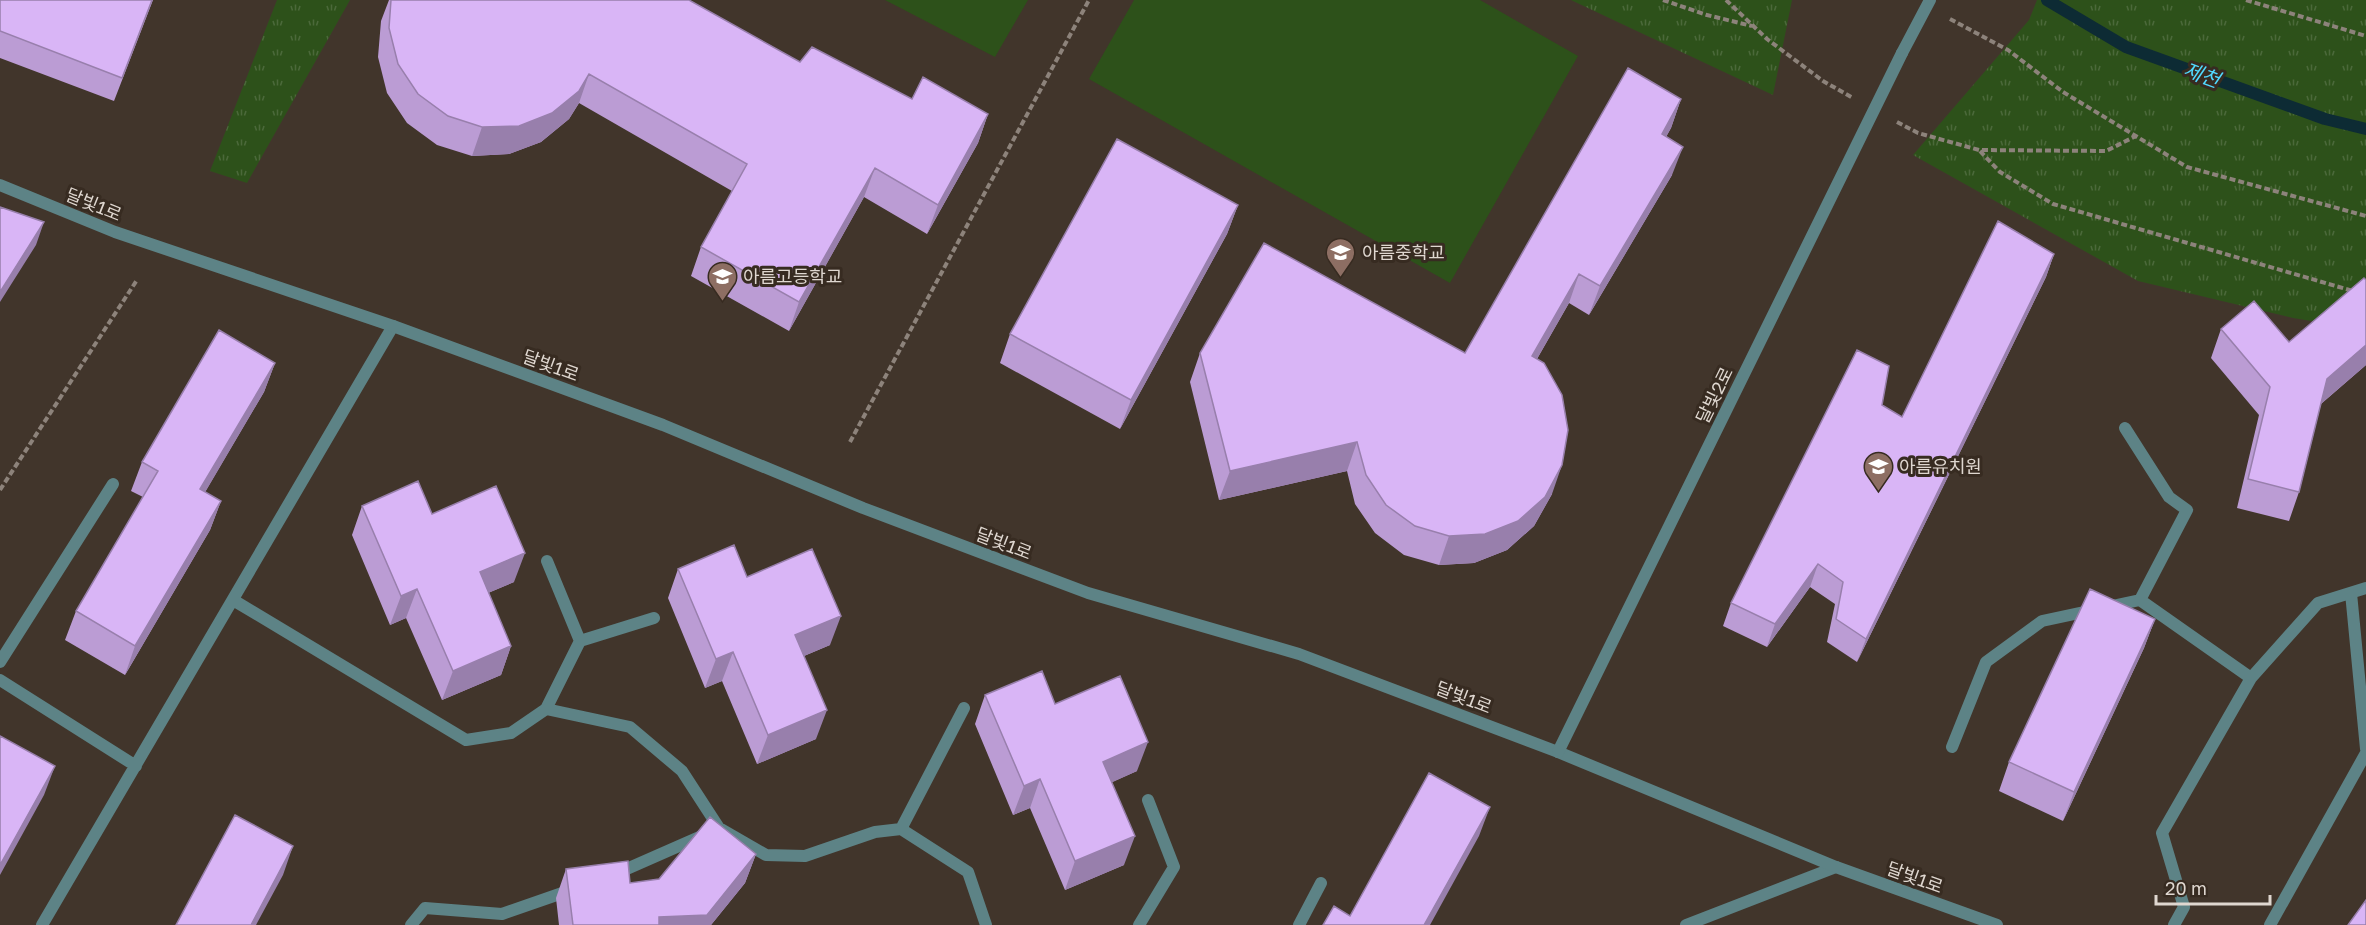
<svg xmlns="http://www.w3.org/2000/svg" width="2366" height="925" viewBox="0 0 2366 925" font-family="'Golos Text','Noto Sans KR',sans-serif">
<defs>
<pattern id="park-tufts" width="24" height="20" patternUnits="userSpaceOnUse" patternTransform="scale(1.5)"><rect width="24" height="20" fill="#2d511a"/><path d="M3 7l-1-3M5 7V3M7 7l1-3M15 17l-1-3M17 17v-4M19 17l1-3" fill="none" stroke="#4b693a"/></pattern>
</defs>
<rect width="100%" height="100%" fill="#41352b"/>
<path fill="#2d511a" d="M885,0H1028L995,57Z
M1134,0H1480L1578,56L1450,283L1089,79Z"/>
<path fill="url(#park-tufts)" d="M277,0H350L247,183L210,171Z
M1571,0H1792L1773,95L1573,1Z
M2037,0H2366V330L2293,318L2138,281L1913,155L2029,20Z"/>
<g fill="none" stroke-linecap="round" stroke-linejoin="round">
<path stroke="#0d2b34" stroke-width="12" d="M2047,0L2126,47L2325,119L2366,129"/>
<path stroke="#8d837b" stroke-width="4" stroke-dasharray="6 3" stroke-linecap="butt" d="M1663,0L1707,15L1752,26
M1726,0L1767,39L1823,81L1853,98
M2246,0L2366,36
M1950,19L2008,50L2063,92L2187,167L2366,216
M1897,122L1918,133L1979,150L2106,151L2136,136
M1980,151L2000,172L2053,204L2353,291
M850,442L1089,0
M0,490L137,280"/>
<path stroke="#5d8386" stroke-width="12" d="M2125,428L2169,497L2187,510L2140,600
M2351,593L2366,749
M233,600L466,740L511,733L546,709L580,641L547,561
M580,641L654,618
M0,662L113,484
M0,680L136,766
M546,709L630,727L682,771L719,828L766,855L805,856L875,832L901,829L968,872L986,925
M1952,747L1986,662L2042,621L2140,600L2251,678
M901,829L964,708
M613,875L704,835
M42,925L393,326
M411,925L425,908L502,914L571,890
M1139,925L1174,867L1148,800
M1299,925L1321,883
M1686,925L1836,867
M2174,925L2184,907L2162,833L2251,678L2318,603L2366,588
M2270,925L2366,753"/>
<path stroke="#5d8386" stroke-width="12" d="M0,185L115,232L393,326L663,425L863,508L1088,593L1299,654L1558,752L1836,867L1997,925"/>
<path stroke="#5d8386" stroke-width="12" d="M1558,752L1902,53"/>
<path stroke="#5d8386" stroke-width="12" d="M1902,53L1930,0"/>
</g>
<path fill="#bb9cd4" d="M0,0H153L114,101L0,58Z
M389,0H689L800,62L912,99L988,114L978,143L927,234L864,197L789,331L691,276L701,247L732,191L579,103L569,119L541,142L509,154L472,156L437,145L407,123L387,93L378,57L381,21Z
M1681,99L1671,128L1666,137L1672,175L1589,315L1569,303L1537,359L1552,494L1534,526L1507,550L1474,563L1439,565L1404,555L1375,533L1355,504L1347,471L1219,500L1190,382L1200,353H1465Z
M1238,205L1227,234L1120,429L1000,363L1010,334Z
M2054,254L2046,277L1857,662L1827,642L1835,604L1810,587L1767,647L1723,626L1731,603L1882,405L1902,417Z
M2221,329L2289,342L2366,365L2321,404L2299,492L2289,521L2237,508L2259,415L2211,358Z
M275,363L264,392L205,492L221,501L210,530L125,675L65,640L76,611L143,497L131,491L142,462Z
M362,506L432,514L514,582L488,593L511,646L501,675L442,700L406,618L390,625L352,535Z
M678,569L747,577L830,645L804,656L816,739L757,764L722,681L705,688L668,598Z
M2155,619L2144,648L2063,821L1999,791L2009,762Z
M985,695L1055,704L1137,771L1112,782L1124,865L1065,890L1030,808L1013,815L975,724Z
M756,854L745,883L711,925H559L556,898L566,869L630,883L659,879Z"/>
<path fill="#987fac" d="M589,74L579,103L569,119L541,142L509,154L472,156L482,127Z
M1681,99L1671,128L1651,163L1662,134Z
M988,114L978,143L927,234L938,205Z
M1683,147L1672,175L1589,315L1600,286Z
M875,168L864,197L789,331L799,302Z
M1238,205L1227,234L1120,429L1131,400Z
M44,222L36,245L0,302V292Z
M2054,254L2046,277L1857,662L1866,639Z
M1579,274L1569,303L1522,385L1532,356Z
M2366,345V365L2316,408L2327,379Z
M275,363L264,392L190,518L200,489Z
M1357,442L1347,471L1219,500L1230,471Z
M1562,465L1552,494L1534,526L1507,550L1474,563L1439,565L1449,536Z
M221,501L210,530L125,675L135,646Z
M525,553L514,582L469,601L480,572Z
M1818,564L1810,587L1767,647L1775,624Z
M417,589L406,618L390,625L401,596Z
M841,616L830,645L785,664L795,635Z
M2155,619L2144,648L2063,821L2074,792Z
M511,646L501,675L442,700L453,671Z
M733,652L722,681L705,688L716,659Z
M827,710L816,739L757,764L768,735Z
M1148,742L1137,771L1093,791L1103,762Z
M55,766L44,795L0,875V865Z
M1040,779L1030,808L1013,815L1024,786Z
M1490,807L1479,836L1430,925H1424Z
M1135,836L1124,865L1065,890L1075,861Z
M293,846L283,875L256,925H251Z
M756,854L745,883L711,925H656L659,917Z"/>
<path fill="#d9b5f6" stroke="#987fac" stroke-width="1.5" d="M0,0H152L122,78L0,31Z
M391,0H689L800,62L812,47L912,99L923,77L988,114L938,205L875,168L799,302L701,247L747,164L589,74L579,91L552,113L519,126L482,127L448,116L418,94L398,64L389,28Z
M1628,68L1681,99L1662,134L1683,147L1600,286L1579,274L1532,356L1544,363L1562,395L1568,430L1562,465L1545,497L1518,521L1485,534L1449,536L1415,526L1386,505L1366,475L1357,442L1230,471L1200,353L1264,243L1465,353Z
M1117,139L1238,205L1131,400L1010,334Z
M0,207L44,222L0,292Z
M1998,221L2054,254L1866,639L1836,619L1843,582L1818,564L1775,624L1731,603L1857,350L1889,366L1882,405L1902,417Z
M2364,278L2366,280V345L2327,379L2299,492L2248,479L2270,387L2221,329L2254,301L2289,342Z
M219,330L275,363L200,489L221,501L135,646L76,611L158,471L142,462Z
M418,481L432,514L496,486L525,553L480,572L511,646L453,671L417,589L401,596L362,506Z
M734,545L747,577L812,549L841,616L795,635L827,710L768,735L733,652L716,659L678,569Z
M2090,589L2155,619L2074,792L2009,762Z
M1042,671L1055,704L1120,676L1148,742L1103,762L1135,836L1075,861L1040,779L1024,786L985,695Z
M0,736L55,766L0,865Z
M1429,773L1490,807L1424,925H1323L1334,906L1350,916Z
M235,815L293,846L251,925H176Z
M710,817L756,854L707,915L659,917V925H573L566,869L628,861L630,883L659,879Z
M2366,900V925H2348Z"/>
<defs>
<symbol id="school-pin" viewBox="-11 -11 22 30"><path d="M0 17L-7.5 6A9.5 9.5 0 1 1 7.5 6Z" fill="#8d6e63" stroke="#372b21"/><path d="M0-5L7-2L0 1L-7-2ZM-4 1L0 2.5L4 1V4Q0 6-4 4Z" fill="#fff"/></symbol>
</defs>
<g fill-rule="evenodd">
<use href="#school-pin" x="1324" y="236" width="33" height="45"/>
<use href="#school-pin" x="706" y="260" width="33" height="45"/>
<use href="#school-pin" x="1862" y="450" width="33" height="45"/>
</g>
<g text-anchor="middle" dominant-baseline="central" stroke-width="6" stroke-linejoin="round" paint-order="stroke">
<g font-size="18" fill="#dfd7d0" stroke="#372b21">
<text transform="translate(94 204) rotate(22)">달빛1로</text>
<text transform="translate(551 365) rotate(20)">달빛1로</text>
<text transform="translate(1714 395) rotate(-64)">달빛2로</text>
<text transform="translate(1004 543) rotate(21)">달빛1로</text>
<text transform="translate(1464 697) rotate(21)">달빛1로</text>
<text transform="translate(1915 877) rotate(20)">달빛1로</text>
</g>
<g font-size="18" fill="#dfd7d0" stroke="#372b21" text-anchor="start">
<text x="1362" y="252">아름중학교</text>
<text x="743" y="276">아름고등학교</text>
<text x="1899" y="466">아름유치원</text>
</g>
<g font-size="20" font-style="italic" fill="#51d9fe" stroke="#372b21">
<text transform="translate(2202 74) rotate(20)">제천</text>
</g>
</g>
<path d="M2156 895v9h114v-9" fill="none" stroke="#dfd7d0" stroke-width="3"/>
<text x="2165" y="895" font-size="18" fill="#dfd7d0" stroke="#372b21" stroke-width="4.5" paint-order="stroke">20 m</text>
</svg>
